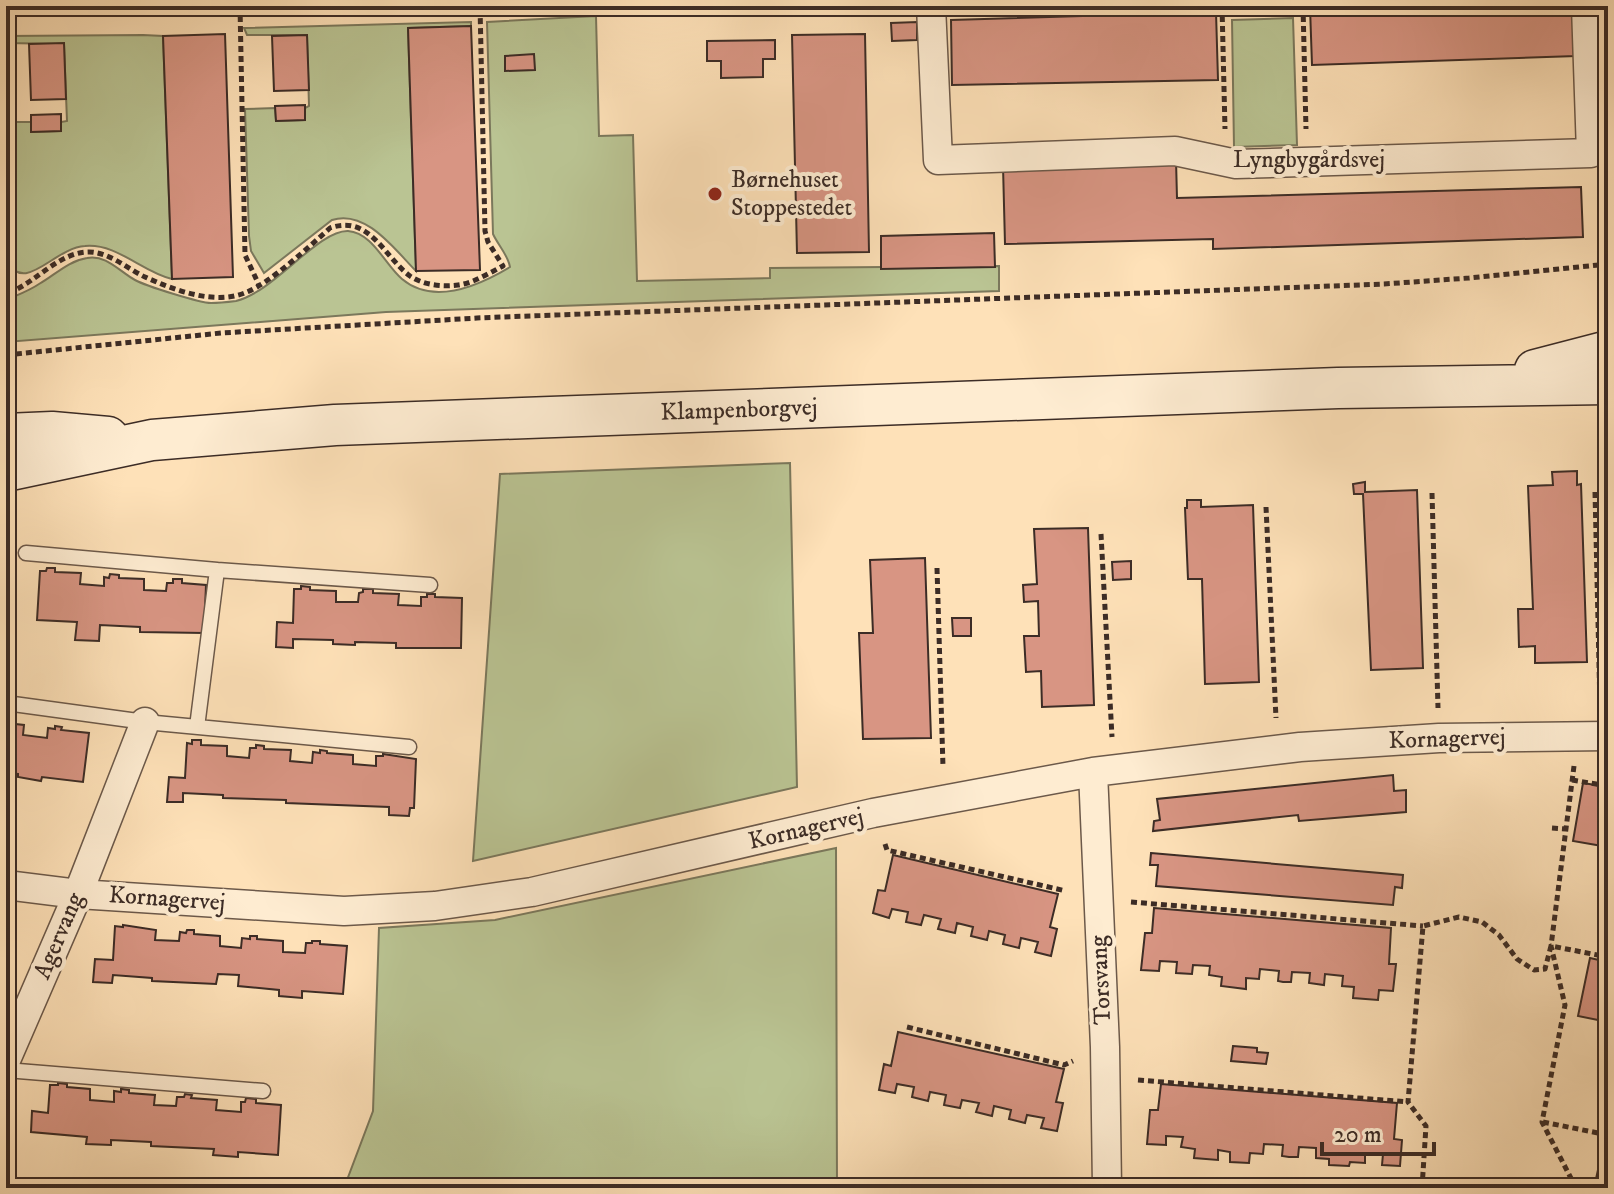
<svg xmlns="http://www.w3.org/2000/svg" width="1614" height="1194" viewBox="0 0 1614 1194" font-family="'IM FELL DW Pica',serif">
<rect width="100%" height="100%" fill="#fee1b8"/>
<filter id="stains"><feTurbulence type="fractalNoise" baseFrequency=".0025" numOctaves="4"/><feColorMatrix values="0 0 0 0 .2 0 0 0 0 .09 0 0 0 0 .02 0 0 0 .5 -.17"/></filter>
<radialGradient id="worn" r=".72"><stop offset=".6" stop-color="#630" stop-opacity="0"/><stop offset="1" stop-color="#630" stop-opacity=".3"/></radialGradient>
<path fill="#bac493" stroke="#7b785c" stroke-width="2" d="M596,16L599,136L633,135L637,281L770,278V268L999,266V291L386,312L6,342V300C17,295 29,291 39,284C55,275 68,261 87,258C106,254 120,272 135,280C146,286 200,303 211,303C219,303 228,302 236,301C274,292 318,230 348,231C373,233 385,265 402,279C434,306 480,285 510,267C508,255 498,245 493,234L487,22Z
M1293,18L1297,145L1234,147L1232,20Z
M471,22V26L408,28L416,271C395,250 366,209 332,220L264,273L251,251L249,236L245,109L275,108L276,121L305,120V108L309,106L307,35H247L244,28Z
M143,35L163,36L172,279C142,272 117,243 85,246C53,248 25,296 6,260V122H31V132L61,131V122L67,121L64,44L6,43V36Z
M790,463L797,787L473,861L500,474Z
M836,848L837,1188H344L373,1111L379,928L495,920Z"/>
<path fill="#d89583" stroke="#3c2c26" stroke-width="2" d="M1349,6H1574L1576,56L1312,65L1310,7Z
M1216,12L1218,80L952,85L951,20Z
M917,22V40L892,41L891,23Z
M471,26L480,270L416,271L408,28Z
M225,34L233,277L172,279L163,36Z
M865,34L869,252L797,253L792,35Z
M307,35L309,90L274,91L272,36Z
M775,40V59H763V77L721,78V61H707V41Z
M64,43L66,99L31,100L29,44Z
M534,54L535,70L505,71V56Z
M305,105V120L276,121L275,106Z
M61,114V131L31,132V115Z
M1176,160L1177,198L1581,187L1583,237L1213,249V239L1005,244L1003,166Z
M994,233L995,267L881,269V236Z
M1577,471V485L1581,484L1587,662L1535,663V646L1519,647L1518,609H1533L1528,486L1553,485L1552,472Z
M1365,482V492L1417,490L1423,668L1371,670L1363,494H1354L1353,484Z
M1187,500H1201V507L1253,505L1259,682L1205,684L1202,579H1188L1185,508H1187Z
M1088,528L1094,705L1042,707L1041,671L1026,672L1024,636H1039L1038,601L1024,602L1023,585L1037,584L1034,529Z
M925,558L931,738L863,739L859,633H873L870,560Z
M1131,561V579L1113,580L1112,562Z
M47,568H55V572L81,573L80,584L104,586V577L109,578L110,574L119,575V578L144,579V590L166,591L167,583H173V579H182V583L206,585L204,633L140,632V627L100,625L99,641L75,640L77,622L37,620L40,571H46Z
M301,586L310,587V590L336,591V602H358L359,593L363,592V589H373V593L399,594L398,605L421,606V597H427V594H435V597L462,598L461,648H396V643L355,642V645L333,644V640L293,639V648L276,647L277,622L293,623L294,589H301Z
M952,618H971V636H953Z
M6,723L24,725L23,735L47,738L48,728L55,729V726L62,727L61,730L89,733L83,782L42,777L41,781L18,777V774L6,773Z
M192,740H201V745L227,746V756L249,758L250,748H256V745L264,746V749L291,750L290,761L312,763L313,752L320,753V750L327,751V753L353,755V764L376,766V756H383V754L416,759L414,808H410L409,816L389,815V807L286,803V800L223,798V795L183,793V802H167L169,777L185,778L187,743L192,744Z
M1393,775L1394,791L1406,790V812L1299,821L1298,815L1153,831L1154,821L1160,820L1157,799Z
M1583,783L1608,787V847L1573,841Z
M1151,853L1403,875L1402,888L1395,887L1393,905L1156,886L1158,865H1150Z
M893,855L1058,894L1050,927L1057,929L1051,956L1035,952L1038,942L1021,938L1019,948L1003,944L1005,935L989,931L987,940L971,936L973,927L957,923L955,933L938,929L941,919L924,915L921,925L906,922L908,912L892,909L889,918L873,913L878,890L885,891Z
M1154,908L1391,928L1389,964H1396L1393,991L1379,990L1378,1000L1353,998L1354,987L1342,986L1343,976L1325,974L1324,985L1309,983L1310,973L1292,972L1291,982H1283L1278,981L1279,971L1260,969L1259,979L1246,978V989L1221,986L1222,977L1209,975L1210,966L1193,965L1192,974L1176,973L1177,962L1160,961L1159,971L1141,970L1145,933H1152Z
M123,925L156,930L155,940L179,941L180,932L186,933L187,930H194V934L220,936V946L241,948L242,938L250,939V936H257V939L283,941V952L305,953L306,943H312V941H320V944L347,946L343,994L302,991V998L279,996V990L238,986L239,975L218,974L216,984L152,981V978L113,975L112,983L93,982L95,959L113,960L115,926L123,927Z
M1590,958L1608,962V1022L1578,1016Z
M898,1032L1064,1069L1056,1102L1063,1103L1057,1131L1041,1128L1044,1118L1027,1115L1025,1123L1009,1119L1011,1110L994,1106L992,1116L976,1112L979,1103L962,1100L960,1108L944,1105L946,1095L930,1092L928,1101L912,1097L914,1087L897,1084L895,1093L879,1090L884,1064L891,1066Z
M1233,1046L1257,1048V1052L1268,1053L1266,1064L1231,1061Z
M58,1083L67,1084V1087L90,1089V1100L114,1102V1091L121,1092V1089L129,1090V1093L155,1095L154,1105L176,1106L177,1097H184L185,1094L192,1095L191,1098L217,1100L216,1110L241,1112V1102H245L246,1098L256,1099V1103L281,1105L278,1155L238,1152V1157L213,1155L214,1149L151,1146V1142L111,1140V1145L86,1144L87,1137L31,1132L32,1111L48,1113L50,1085H58Z
M1161,1084L1397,1103L1394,1139L1402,1140L1400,1166L1382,1165L1383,1154L1365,1153V1163L1350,1162L1349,1166L1329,1165V1159L1316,1158V1148L1299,1147L1298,1157H1289L1282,1156L1283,1145L1264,1144L1263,1154L1250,1153L1249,1163L1230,1162V1152L1218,1150V1160L1194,1158L1195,1149L1181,1147L1183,1137L1166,1136V1145L1147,1144L1150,1110H1158Z
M1605,1138L1608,1139V1188H1594Z"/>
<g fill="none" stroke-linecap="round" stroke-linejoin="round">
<defs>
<path id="lane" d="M26,553L217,570L430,585
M6,703L145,722L409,747
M197,727L217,570
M6,1070L263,1091"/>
<path id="street" d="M931,6L938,160L1175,151L1236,164L1591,153L1586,6
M1093,772L1105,1047L1107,1188
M6,885L78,894L344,911L435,906L532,892L873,813L1093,772L1300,747L1439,738L1608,736
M6,1060L78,894L145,722"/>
<path id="secondary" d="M1535,370L1608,351
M6,434L52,432L108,437
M6,471L152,440L335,425L1338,388L1608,384"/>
</defs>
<use href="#lane" stroke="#6c594a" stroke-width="17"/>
<use href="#street" stroke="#6c594a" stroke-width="31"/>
<use href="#secondary" stroke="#3c2c26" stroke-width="43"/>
<path stroke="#3c2c26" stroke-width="5" stroke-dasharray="6 4" stroke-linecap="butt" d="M240,6L245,255L259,285
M1222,6L1225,129
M1303,6L1306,129
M1222,7L1267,6
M6,278L13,291C38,280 60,252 89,252C109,252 128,269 145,277C174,290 215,306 247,292C270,283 311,245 330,228C370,214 384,257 410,276C423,285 442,287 458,285C474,283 489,273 503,266L488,242L485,231L480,6
M6,355L221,333L477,318L1384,284L1469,278L1608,264
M1595,492L1600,707
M1432,493L1438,708
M1266,507L1276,718
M6,515V525
M1101,534L1112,737
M937,568L943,767
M1574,766L1551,946L1565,1005L1542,1122L1576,1188
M1572,780L1608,786
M1552,828L1566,829
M885,844L887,850L1066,891
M1131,902L1423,926
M907,1027L1064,1065L1073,1061
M1138,1080L1408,1102
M1543,1122L1608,1135
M1422,1188L1426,1126L1408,1102L1423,926L1459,917L1482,922L1499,935L1517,959L1534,970L1545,969L1551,946L1608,957"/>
<use href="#lane" stroke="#feecd1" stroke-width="14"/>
<use href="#street" stroke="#feecd1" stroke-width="28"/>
<use href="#secondary" stroke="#feecd1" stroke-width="40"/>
</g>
<circle fill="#8f2418" stroke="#feecd1" stroke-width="3" cx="715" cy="194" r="8"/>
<g text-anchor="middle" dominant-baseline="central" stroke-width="8" stroke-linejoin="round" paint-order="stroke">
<g font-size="24" fill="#3c2c26" stroke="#feecd1">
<text x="1309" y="160">Lyngbygårdsvej</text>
<text transform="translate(739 410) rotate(-2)">Klampenborgvej</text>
<text transform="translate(1447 739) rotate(-2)">Kornagervej</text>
<text transform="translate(806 829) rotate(-13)">Kornagervej</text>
<text transform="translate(167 899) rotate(4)">Kornagervej</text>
<text transform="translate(59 936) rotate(-67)">Agervang</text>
<text transform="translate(1101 980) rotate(-93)">Torsvang</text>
</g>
<g font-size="24" fill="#3c2c26" stroke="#feecd1" text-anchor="start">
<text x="731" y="180">Børnehuset<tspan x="731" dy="28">Stoppestedet</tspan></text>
</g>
</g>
<rect width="1614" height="1194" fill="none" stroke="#fee1b8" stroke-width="32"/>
<rect x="8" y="8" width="1598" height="1178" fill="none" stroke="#3c2c26" stroke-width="4"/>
<rect x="16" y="16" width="1582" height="1162" fill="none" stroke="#3c2c26" stroke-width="2"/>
<path d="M1322 1142v12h112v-12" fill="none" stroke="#3c2c26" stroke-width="4"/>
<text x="1334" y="1142" font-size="24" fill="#3c2c26" stroke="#feecd1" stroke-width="6" paint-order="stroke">20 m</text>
<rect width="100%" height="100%" filter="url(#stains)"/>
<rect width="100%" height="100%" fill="url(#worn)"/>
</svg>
